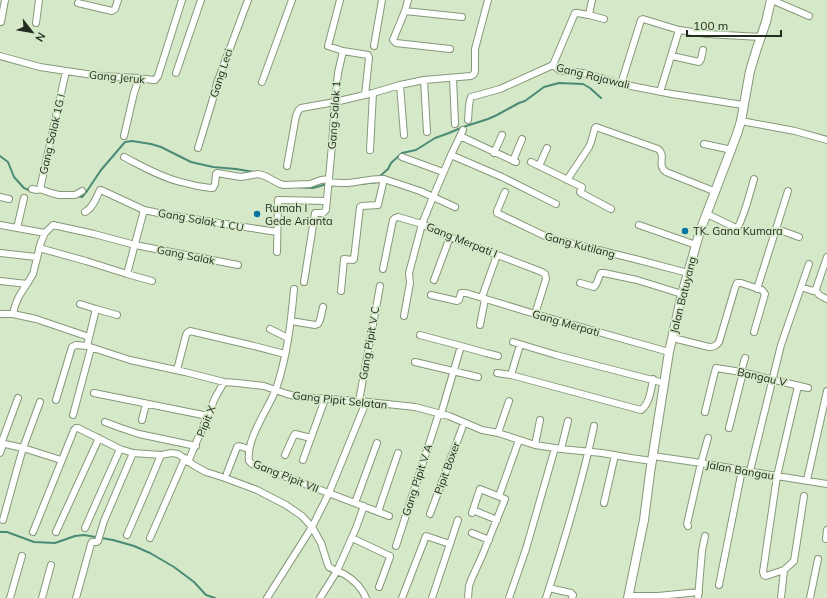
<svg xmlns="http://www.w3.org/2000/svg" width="827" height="598" viewBox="0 0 827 598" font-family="Mulish,sans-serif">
<rect width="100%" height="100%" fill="#d5e9c8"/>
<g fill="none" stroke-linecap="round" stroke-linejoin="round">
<path stroke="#4a8b76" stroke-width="2" d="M0,156L8,162L14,177L24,188L31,191
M379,177L388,169L391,163L402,153L416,150L435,138L449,133L463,127L488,119L497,115L519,103L525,101L544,87L559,83L583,84L590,88L601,98
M360,184L379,182
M295,187L313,188L327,184
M77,196L82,197L87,191L101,170L125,142L132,141L151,144L161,147L191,162L213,167L236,169L254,172
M0,532H7L34,542L55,543L75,536L84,535L113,540L134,546L150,553L174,567L194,582L206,595L215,598"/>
<defs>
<path id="minor" d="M340,0L328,46L343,51L368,55L369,58L365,95
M408,0L405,11L393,40L396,43L450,49
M592,0L589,15L604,19
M772,0L809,16
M78,3L112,11L115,9L118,0
M405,11L462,17
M1,22L5,0
M36,23L39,0
M374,46L382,0
M0,56L40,67L66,71L100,76L139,78L153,80H155L158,76L182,0
M672,56L699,62L701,59L703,50
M553,65L575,13H577L589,15
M176,73L201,0
M453,78L455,124
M424,80L427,132
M262,82L292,0
M621,84L641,20L643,19L679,30L707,34L761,37
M400,85L404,135
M660,92L679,30
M373,93L400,85L424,80L471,76L474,74L475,71V49L488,0
M468,120C469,113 468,103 471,97L500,89L553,65L559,70L583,73L621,84L672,94L743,105
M741,121L795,131L827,140
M124,136L134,93L139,78
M460,136L516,162
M704,144L732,150
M198,148L212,102L217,83L248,0
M494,153L502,135
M451,155L502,177L556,204
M124,157C142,166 160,177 181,182C191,185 201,187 211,188H213L215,184L216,174L217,173L241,177L258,174L265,176L280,184L284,185L310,184L321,180L329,179
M402,157L443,172
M513,161L522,139
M531,162L582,187V188L580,192L581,193L611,209
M287,166L296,116C297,113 298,110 301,108L335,102L373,93L370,150
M539,166L547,148
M567,180L589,147L591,142L595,128L596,127L658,149C667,156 656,164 666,172L716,192
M329,182C335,183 342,183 348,183C361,182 372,178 384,179L420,191L433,197L422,224L450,237L542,272L545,274L546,279L535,314
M32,189L37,190L40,189L66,71
M40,189L51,193L59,195H75L82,191
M505,192L497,211V213L545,236L553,239L635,259L688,273
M0,197L9,199
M455,207L433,197L451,155L463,130
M85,212C93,208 96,198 100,190H101L144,210L168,215L277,232
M707,214L734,227L737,228C743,221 751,189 754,179
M0,225L45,233L41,242L33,274L27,284
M639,225L696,245
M17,228L24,198
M777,229L799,237
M45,233L53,225L94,234L135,245L238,265
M39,248L86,261L127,274L152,281
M277,252L278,200L326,201
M0,253L36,257
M383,269L393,220L395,218L398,217L422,224L409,273L410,283L404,316
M127,274L144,210
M434,280L450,237
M0,281L27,284C20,294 15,302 13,314
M304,282L315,213H323L326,210L332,145L335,102L338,73L343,51
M580,283L594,287C598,283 598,277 601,273H604L637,280L682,294
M801,287L813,291L816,289L827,257
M294,289C291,323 287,357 276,389C268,410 246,438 249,461L252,464L389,516
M757,289L788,191
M816,289C817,295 821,296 827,299
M341,291L344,259L353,260L354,259L360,207L362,206L378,205L384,179
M431,295L457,301L459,300L461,293H466L535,314L669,352
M482,297L497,255
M80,304L96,309
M0,314H13L36,319L89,337
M117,315L96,309L87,346L130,360L185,372L224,382L237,383L264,386L287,394L299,397L359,401L415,407L449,416L482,430L498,433L535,445L561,449L602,453L631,458L652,461
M291,321L315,325L318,324L320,320L323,307
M480,325L485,299
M270,329L288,338
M420,335L461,346L486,353L498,356
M673,338L709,347C714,347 716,346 719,342L735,288L737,283H741L762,290L765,294L754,332
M513,342L556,355L664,383
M415,362L478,377
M177,370L186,335L187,333L190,331L254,346L285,354
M741,372L745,358
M497,373L511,375L641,410C650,403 651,390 653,379
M511,375L520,345
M798,386L777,476L763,572L764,575L766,576L784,570L794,561L804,496
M94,393L208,416
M56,400L72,347L76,345L87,346
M359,401L380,286
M705,412L714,375L716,368L741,372L808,388
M441,414L461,346
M73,415L91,348
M142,420L146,404
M105,422L121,428L139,434L196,446
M729,428L743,372
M498,433L509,401
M0,443L23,448L61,460
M1,444L18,398
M535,445L540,420
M561,449L568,421
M0,453L3,444
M285,455L293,437L295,434L311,438
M653,456L701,463L777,476L827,484
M303,460L325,399
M188,462L215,398L224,382
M750,471L781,345L809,264
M227,473L237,447L239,446L249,449
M807,480L827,391
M499,496L519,440
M355,503L377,443
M604,503L615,455
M473,510L497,520
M378,512L398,453
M430,514L464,423
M3,520L14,480L23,448L40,402
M688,526L687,524L701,463L708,438
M85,528L120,449
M33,532L74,430L76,428H78L120,449L133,453L161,455L171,453L178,454L195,466L206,472L225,478L257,490L286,505L302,516L312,527L321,543L328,565L329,567C334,570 339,572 344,574C354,580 362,588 366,598
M56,532L99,438
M472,533L489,540
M127,535L146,491L161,455
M150,538L185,458
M352,538L390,556V557L379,587
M826,539L827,530
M396,546L439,413
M719,585L742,470
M549,588L571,593L573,595L572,598
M628,596H658L699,592
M10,598L22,556
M42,598L51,565
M76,598L91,544L92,542H97L98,541L104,521L133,453
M267,598L312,527L329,493L366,402
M320,598L337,571L356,528L364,506
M402,598L426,536L450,544
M432,598L458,520
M468,598L469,586L471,580L482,556L505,499L480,489L472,513
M509,598L526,549L555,448
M546,598C564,542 582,484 594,426
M698,598L702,551L705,536
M781,598L784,570
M810,598L818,559"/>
<path id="tertiary" d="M628,598L644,520L650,473L669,352L682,294L700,231L737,134L741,121L750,71L757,48L766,22L771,0"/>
</defs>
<use href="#minor" stroke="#869879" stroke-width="8"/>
<use href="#tertiary" stroke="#869879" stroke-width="10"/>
<use href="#minor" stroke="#fff" stroke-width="6"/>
<use href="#tertiary" stroke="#fff" stroke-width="8"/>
</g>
<g fill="#05749f" stroke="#d5e9c8" stroke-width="1.5">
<circle cx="257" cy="214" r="4"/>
<circle cx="685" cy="231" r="4"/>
</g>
<g text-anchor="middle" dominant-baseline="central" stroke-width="3.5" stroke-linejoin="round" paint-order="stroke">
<g font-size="11" fill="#242b1f" stroke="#d5e9c8">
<text transform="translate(221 73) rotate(-72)">Gang Leci</text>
<text transform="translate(593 76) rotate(14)">Gang Rajawali</text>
<text transform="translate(117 77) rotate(5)">Gang Jeruk</text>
<text transform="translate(334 115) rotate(-86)">Gang Salak 1</text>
<text transform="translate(52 134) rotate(-77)">Gang Salak 1G I</text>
<text transform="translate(201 220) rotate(10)">Gang Salak 1 CU</text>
<text transform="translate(462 240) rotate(22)">Gang Merpati I</text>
<text transform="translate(580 245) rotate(15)">Gang Kutilang</text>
<text transform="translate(186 255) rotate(11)">Gang Salak</text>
<text transform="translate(683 295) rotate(-76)">Jalan Batuyang</text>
<text transform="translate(566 323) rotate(16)">Gang Merpati</text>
<text transform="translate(369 343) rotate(-80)">Gang Pipit V C</text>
<text transform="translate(762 377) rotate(13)">Bangau V</text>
<text transform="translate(340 400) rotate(6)">Gang Pipit Selatan</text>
<text transform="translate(206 421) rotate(-68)">Pipit X</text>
<text transform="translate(447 468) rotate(-70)">Pipit Boxer</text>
<text transform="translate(740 470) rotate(10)">Jalan Bangau</text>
<text transform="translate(286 476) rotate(22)">Gang Pipit VII</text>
<text transform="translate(417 480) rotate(-72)">Gang Pipit V A</text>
</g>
<g font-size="11" fill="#242b1f" stroke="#d5e9c8" text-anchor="start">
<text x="265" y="208">Rumah I<tspan x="265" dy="13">Gede Arianta</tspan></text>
<text x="693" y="231">TK. Gana Kumara</text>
</g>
</g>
<g transform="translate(32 32) rotate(121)" stroke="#d5e9c8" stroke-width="3" paint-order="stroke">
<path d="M0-3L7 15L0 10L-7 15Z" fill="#242b1f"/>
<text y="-6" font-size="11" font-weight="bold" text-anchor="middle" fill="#242b1f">N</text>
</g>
<path d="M687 30v6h94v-6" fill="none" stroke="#242b1f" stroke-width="2"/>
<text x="693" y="30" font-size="12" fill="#242b1f" stroke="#d5e9c8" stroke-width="3" paint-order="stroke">100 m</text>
</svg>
